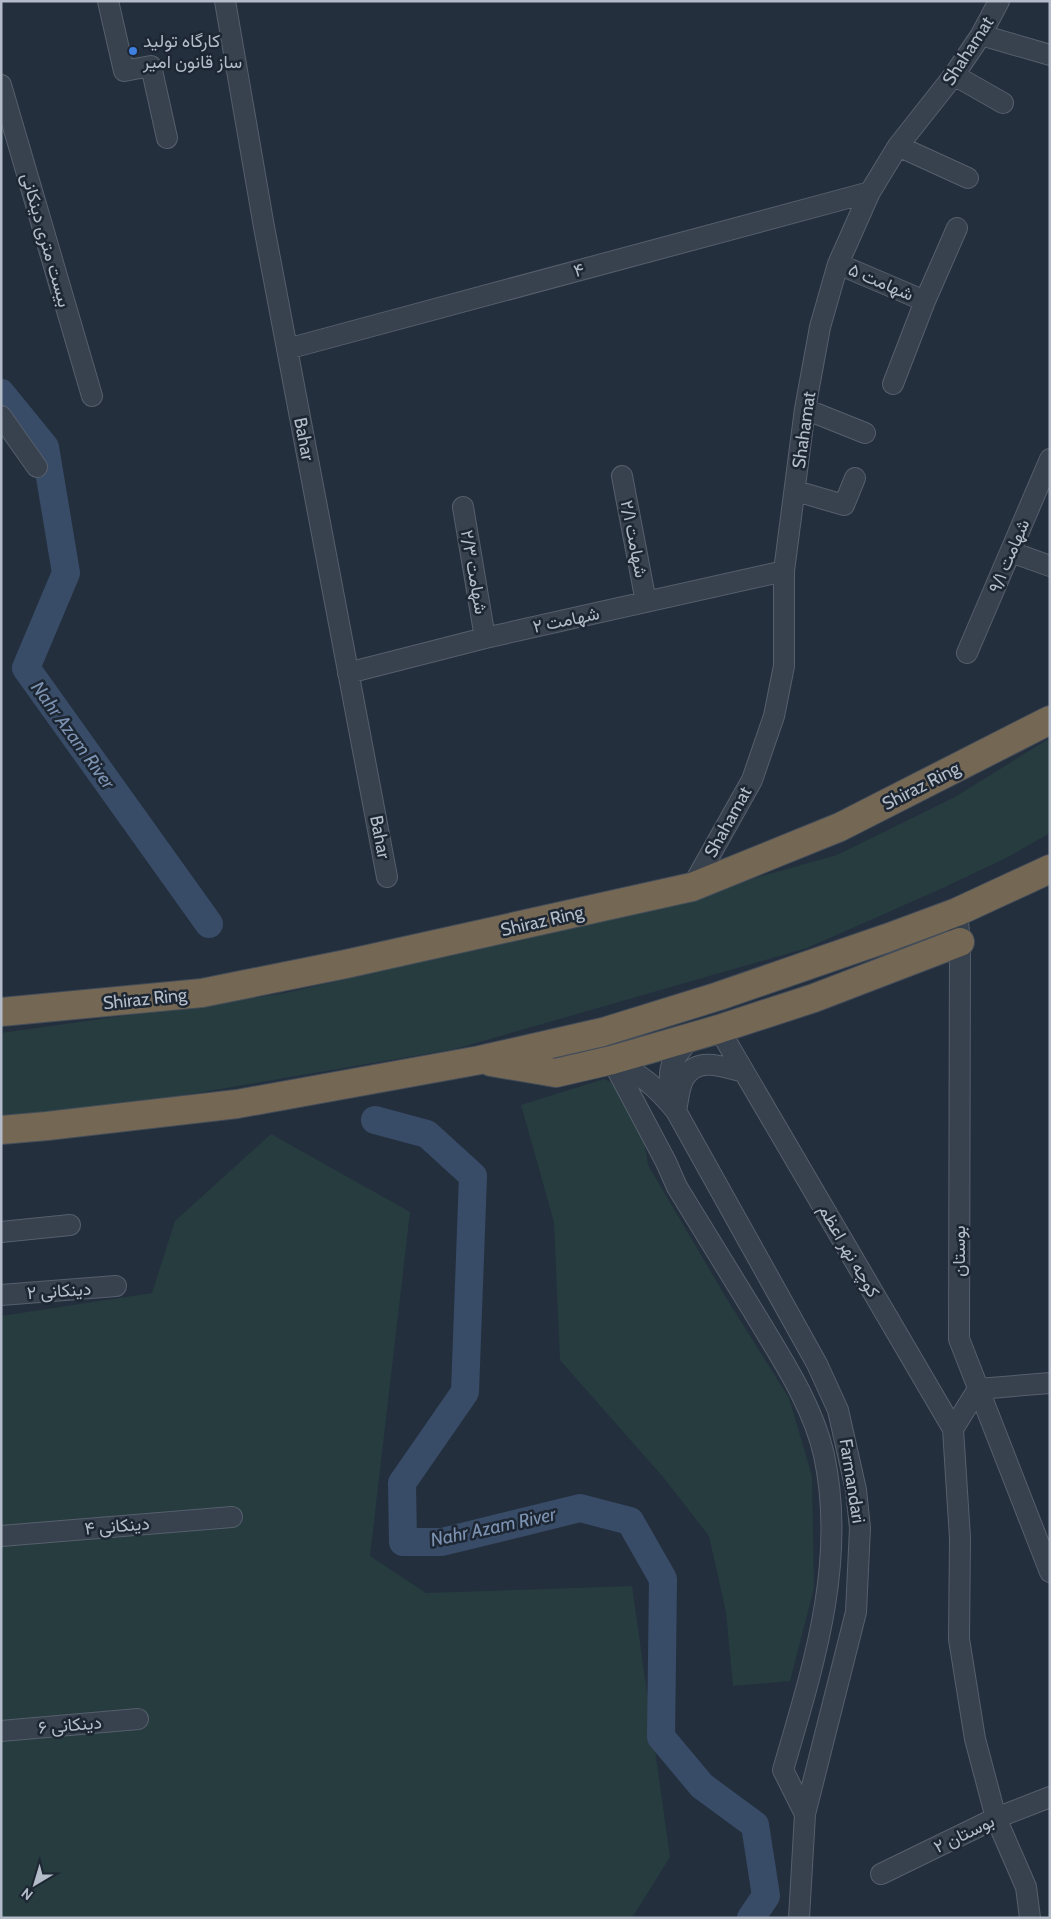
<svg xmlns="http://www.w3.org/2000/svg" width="1051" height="1919" viewBox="0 0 1051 1919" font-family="Cabin,Vazirmatn,sans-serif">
<rect width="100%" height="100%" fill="#242f3e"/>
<path fill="#263c3f" d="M1050,738V833L1010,856L945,887L807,948L455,1049L85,1112L1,1117V1033L286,993L633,912L837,855L955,797Z
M604,1079L618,1086L643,1133L648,1165L728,1301L789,1398L812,1476L814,1588L790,1681L733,1686L726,1612L709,1536L663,1477L560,1360L554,1222L521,1105Z
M271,1134L410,1212L370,1556L426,1593L632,1586L670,1857L632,1918H1V1316L152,1293L175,1221Z"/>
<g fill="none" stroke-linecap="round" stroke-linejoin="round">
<path stroke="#394c67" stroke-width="28" d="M1,393L45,447L66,573L26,668L209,924
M375,1120L427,1134L473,1176L465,1392L402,1483L403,1542H442L580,1508L630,1521L663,1579L661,1737L702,1786L755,1825L766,1896L751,1918"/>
<defs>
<path id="minor" d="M108,1L124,71L151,66L167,138
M225,1L264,227L387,877
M981,35L1050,55
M954,75L1003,103
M1,85L92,396
M898,146L968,178
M838,264L925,301
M287,349L870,192
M893,384L925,301L957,228
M805,409L865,433
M1,416L37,467
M622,476L646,602
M796,491L844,505L855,478
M463,507L485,638
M1011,552L1050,566
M967,653L1050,459
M348,673L485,638L784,571
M692,887L752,780L774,716L784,666V571L805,409L820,327L838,264L870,192L898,146L954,75L981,35L999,1
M957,912L960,942L959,1339L1050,1572
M719,1029L953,1429
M612,1060C640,1074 656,1086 676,1111L817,1364L838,1410L856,1490L860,1528L856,1612L805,1814L799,1918
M612,1060L666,1162L677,1187C704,1231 731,1275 758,1319C783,1361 813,1406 824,1455C847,1563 813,1667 783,1770L805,1814
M675,1106C666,1071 667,1064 692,1037
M676,1111C678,1101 679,1089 683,1080C696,1055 724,1067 744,1072
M1,1232L70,1225
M1,1295L116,1286
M1,1536L232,1517
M1,1731L138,1719
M881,1874L996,1818L1050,1797
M1030,1918L1026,1887L996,1818L975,1739L959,1639L960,1538L953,1429L978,1389L1050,1383"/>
<path id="highway" d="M1,1012L202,993L346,964L692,887L840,827L1050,720
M491,1062L556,1073L612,1060L719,1029L814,998L960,942
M1,1130L47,1126L237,1104L480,1060L603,1032L719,996L887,938L957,912L1050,869"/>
</defs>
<use href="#minor" stroke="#565f6c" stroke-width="22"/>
<use href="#highway" stroke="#434c59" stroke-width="30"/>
<use href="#minor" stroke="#38414e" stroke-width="20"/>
<use href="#highway" stroke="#746855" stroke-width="28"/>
</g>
<circle fill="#3f7fe0" stroke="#1d2633" stroke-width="2" cx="133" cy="51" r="5"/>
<g text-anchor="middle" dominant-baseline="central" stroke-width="5" stroke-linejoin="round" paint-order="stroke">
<g font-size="18" fill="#b4bcc9" stroke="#1d2633" text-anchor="start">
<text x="143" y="41">کارگاه تولید<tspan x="143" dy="21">ساز قانون امیر</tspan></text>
</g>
<g font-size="18" fill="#b4bcc9" stroke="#1d2633">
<text transform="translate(968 51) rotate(-57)">Shahamat</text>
<text transform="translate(46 240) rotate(74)">بیست متری دینکانی</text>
<text transform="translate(579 270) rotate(-15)">۴</text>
<text transform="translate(881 282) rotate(23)">۵ شهامت</text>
<text transform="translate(804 430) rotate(-82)">Shahamat</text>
<text transform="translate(304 439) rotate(79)">Bahar</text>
<text transform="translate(634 539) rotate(79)">۲/۱ شهامت</text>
<text transform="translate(1009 556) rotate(-67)">۹/۱ شهامت</text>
<text transform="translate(474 572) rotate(80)">۲/۳ شهامت</text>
<text transform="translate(566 620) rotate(-12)">۲ شهامت</text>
<text transform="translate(921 786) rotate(-27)">Shiraz Ring</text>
<text transform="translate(728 822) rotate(-61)">Shahamat</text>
<text transform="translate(380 837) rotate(79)">Bahar</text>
<text transform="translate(542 921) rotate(-13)">Shiraz Ring</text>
<text transform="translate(145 999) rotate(-6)">Shiraz Ring</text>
<text transform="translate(849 1251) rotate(60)">کوچه نهر اعظم</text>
<text transform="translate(959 1251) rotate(-90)">بوستان</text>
<text transform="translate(59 1291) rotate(-4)">۲ دینکانی</text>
<text transform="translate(852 1481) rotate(81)">Farmandari</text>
<text transform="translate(117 1526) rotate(-5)">۴ دینکانی</text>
<text transform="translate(70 1725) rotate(-5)">۶ دینکانی</text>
<text transform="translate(964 1834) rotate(-26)">۲ بوستان</text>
</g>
<g font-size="19" font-style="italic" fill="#7c92b1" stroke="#1d2633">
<text transform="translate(73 735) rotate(54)">Nahr Azam River</text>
<text transform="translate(493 1527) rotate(-12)">Nahr Azam River</text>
</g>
</g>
<rect width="1051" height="1919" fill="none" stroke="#b4bcc9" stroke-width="5"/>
<g transform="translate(35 1884) rotate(218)" stroke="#1d2633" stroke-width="4" paint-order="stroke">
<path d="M0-4L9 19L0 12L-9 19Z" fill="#b4bcc9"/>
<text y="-8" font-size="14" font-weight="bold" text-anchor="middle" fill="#b4bcc9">N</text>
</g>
</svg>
